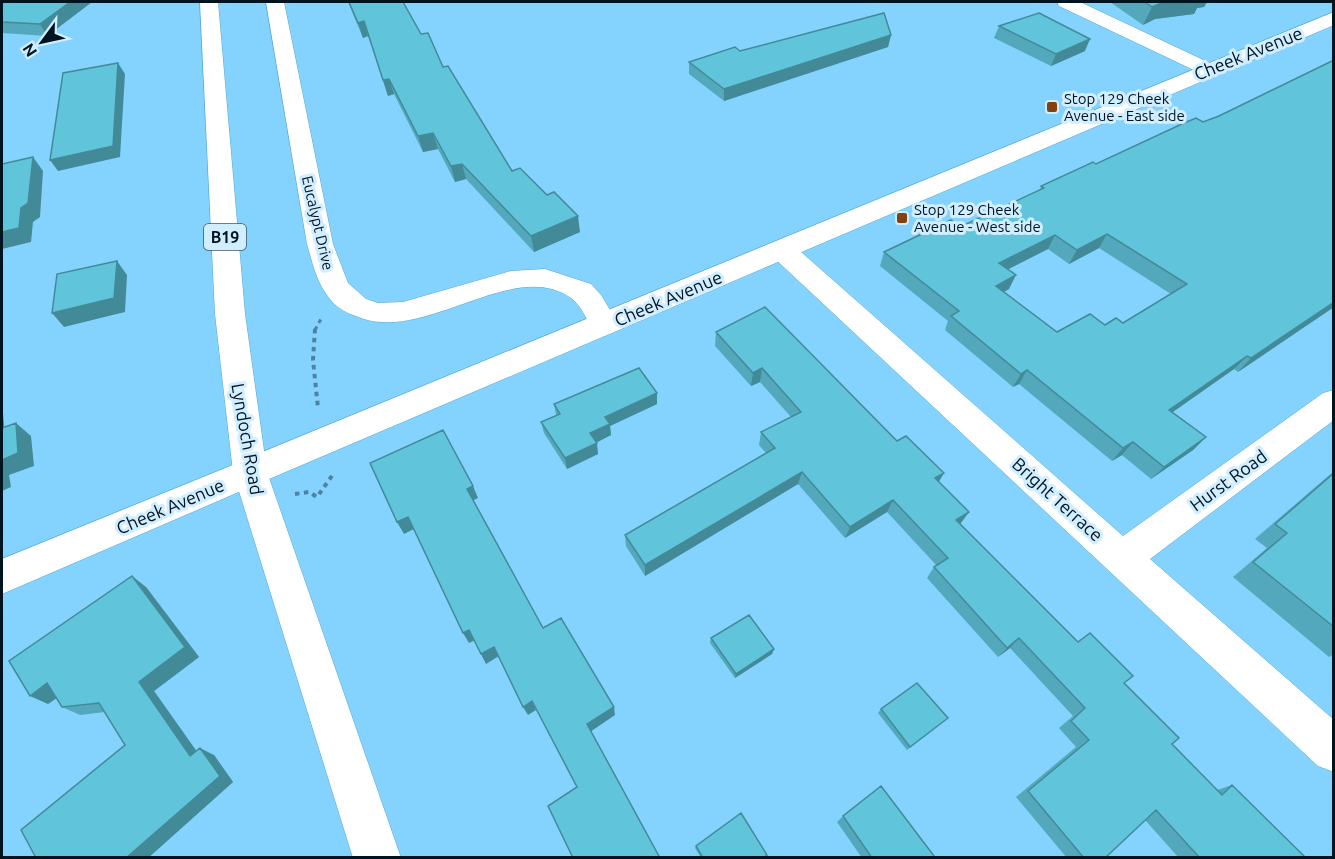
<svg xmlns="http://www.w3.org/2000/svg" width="1335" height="859" viewBox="0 0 1335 859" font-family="Ubuntu,sans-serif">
<rect width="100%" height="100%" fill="#84d3fe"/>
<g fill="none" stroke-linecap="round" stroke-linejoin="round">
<defs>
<path id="street" d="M266,2H284L333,244L348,283L366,299L378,303L403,302L511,271L545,269L591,284L601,295L619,325L614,332L604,336L594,332C587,321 582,306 571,298C515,258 430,339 364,319C349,314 336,309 327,295C316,280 312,261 307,244Z
M1057,2H1080L1214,65L1217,69L1214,73H1200L1059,6Z
M782,241L792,244L1123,536L1323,393L1334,390V420L1150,559L1334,720V772L1318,766L772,256L769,250L772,244Z
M250,458L262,462L267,472L262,482L2,594V559Z"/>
<path id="secondary" d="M1334,12V25L262,482L250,486L238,482L233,472L238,462Z"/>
<path id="primary" d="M200,2H218L245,314L267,472L401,858H353L233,472L215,314Z"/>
</defs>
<use href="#street" stroke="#58a7d0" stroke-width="1"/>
<use href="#secondary" stroke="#58a7d0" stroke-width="1"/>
<use href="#primary" stroke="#58a7d0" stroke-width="1"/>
<path stroke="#4d83a1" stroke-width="3" stroke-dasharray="4 4" stroke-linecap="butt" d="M315,330L322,317"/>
<path stroke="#4d83a1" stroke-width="4" stroke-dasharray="4.5 4.5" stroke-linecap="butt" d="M315,329L313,360L318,408
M295,494L309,492L317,497L334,473"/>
<use href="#street" fill="#fff" fill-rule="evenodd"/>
<use href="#secondary" fill="#fff" fill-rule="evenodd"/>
<use href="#primary" fill="#fff" fill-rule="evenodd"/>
</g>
<path fill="#53a9bb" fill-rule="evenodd" d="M2,2H92L47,36L2,33Z
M348,2H403L421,34L512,171L580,232L534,252L466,179L455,182L438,149L423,152L394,94L388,96L368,36L363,38Z
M1110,2H1207L1204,7L1197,8L1194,14L1155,19L1143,25Z
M999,26L1085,51L1051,66L994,38Z
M891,35L888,47L724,101L689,74V62L740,51Z
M1334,60V307L1238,372L1234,369L1173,412L1206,437L1193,450L1151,479L1122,455L1112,461L1019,384L1013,387L945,330L948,321L880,266L884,252L960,227L1040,190L1041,186L1219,116ZM1099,248L1171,294L1123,323L1105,325L1057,332L1004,292L1009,289L1008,269L1048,249L1069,264Z
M716,332L897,441L939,482L961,523V524L1078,642L1124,683L1172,744L1217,790L1232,785L1306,858H1179L1145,820L1105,858H1067L1016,797L1076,747L1059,728L1073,716L1010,648L998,657L927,578L934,567L937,566L887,512L845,538L798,484L645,576L626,546L625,535L766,453L759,445L761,432L791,417L760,382L751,386L715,346Z
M554,404H657L610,426L611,435L596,442L598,454L567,469L544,433L541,422L556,415Z
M1334,471V654L1329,657L1233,577L1267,548L1255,539Z
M146,587L199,657L154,691L196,751L214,755L233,782L148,858H36L125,745L105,712L80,715L62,707L57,698L48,704Z
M711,638L774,649L772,654L735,678L710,643Z
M881,709L943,722L907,750L878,713Z
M843,816L932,858H862L837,822Z
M696,846L767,855L765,858H701L695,848Z"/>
<path fill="#438a99" d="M70,2H92L47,36L40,24Z
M1164,2H1207L1204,7L1197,8L1194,14L1155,19L1143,25L1152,7Z
M364,21L368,36L363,38L358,23Z
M891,35L888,47L724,101V89Z
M1090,39L1085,51L1051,66L1056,54Z
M118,63L125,74L120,157L58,171L50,160Z
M389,79L394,94L388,96L383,80Z
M433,133L438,149L423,152L418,136Z
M33,157L43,171L40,217L33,222L31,242L2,249V232L21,208Z
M462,164L466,179L455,182L451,166Z
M578,216L580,232L534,252L531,236Z
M1107,234L1099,248L1069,264L1077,250Z
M1055,235L1048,249L993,277L999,263Z
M117,261L127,275L125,312L64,327L52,313Z
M1016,275L1009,289L989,300L996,286Z
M1334,302V307L1238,372L1251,358Z
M1247,356L1234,369L1157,423L1169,410Z
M762,368L760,382L751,386L753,373Z
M1027,370L1019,384L1013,387L1021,374Z
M657,393V404L610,426L611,435L592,445L590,433L605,417Z
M2,412L3,413L6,445L2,441Z
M16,423L31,436L34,466L9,475L11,487L2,491V460Z
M1206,437L1193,450L1151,479L1164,467Z
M1133,442L1122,455L1112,461L1123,448Z
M597,443L598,454L567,469L565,458Z
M802,472L798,484L645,576V565Z
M944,473L937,485L935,478Z
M473,486L478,498L472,501L467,489Z
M893,500L887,512L845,538L850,527Z
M969,512L961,523L949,531L956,520Z
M408,517L414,529L404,534L397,522Z
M132,576L146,587L199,657L154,691L205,763L190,756L139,682Z
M469,630L475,640L469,643L463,633Z
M1019,638L1010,648L998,657L1007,648Z
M494,647L499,656L486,664L481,654Z
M774,649L772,654L735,678L736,674Z
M47,683L65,692L48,704L30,696Z
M532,701L536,710L528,715L523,707Z
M614,707L615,715L590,732L587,724Z
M200,748L214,755L233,782L148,858H126Z"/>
<path fill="#60c5da" stroke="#438a99" stroke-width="1.5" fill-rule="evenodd" d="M2,2H70L40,24L2,22Z
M349,2H403L421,34L428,33L443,67L448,66L512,171L520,168L547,195L554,192L578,216L531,236L462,164L451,166L433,133L418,136L389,79L383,80L364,21L358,23Z
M1145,2H1164L1152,7Z
M884,13L891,35L724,89L689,62L735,47L740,51Z
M1039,13L1090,39L1056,54L999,26Z
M1334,60V302L1251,358L1247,356L1169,410L1206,437L1164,467L1133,442L1123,448L1027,370L1021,374L951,316L959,311L884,252L951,220L960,227L1044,188L1041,186L1093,162L1096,164L1184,123L1196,118L1203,122L1219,116ZM1107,234L1187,284L1123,323L1116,318L1105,325L1090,314L1057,332L996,286L1016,275L999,263L1055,235L1077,250Z
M118,63L113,146L50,160L63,73Z
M33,157L28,203L21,208L19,228L2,232V164Z
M117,261L114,298L52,313L57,274Z
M765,307L897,441L906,436L944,473L935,478L969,512L956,520L1078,642L1090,633L1133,676L1124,683L1179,738L1172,744L1222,795L1232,785L1306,858H1200L1156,810L1105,858H1084L1028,791L1089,740L1071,721L1085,708L1019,638L1007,648L934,567L948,558L893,500L850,527L802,472L645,565L625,535L775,448L761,432L801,412L762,368L753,373L716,332Z
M639,368L657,393L605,417L610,424L590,433L597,443L565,458L541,422L560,414L554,404Z
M16,423L18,453L2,460V428Z
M443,430L473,486L467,489L543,628L561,618L614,707L587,724L660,858H573L548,806L577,787L532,701L523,707L494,647L481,654L469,630L463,633L408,517L397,522L370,463Z
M1334,473V627L1253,562L1287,533L1275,524Z
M132,576L185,647L139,682L190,756L200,748L220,776L126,858H36L21,830L125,745L99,703L62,707L47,683L30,696L9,661Z
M749,615L774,649L736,674L711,638Z
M917,683L948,718L910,747L881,709Z
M881,786L934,856L932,858H872L843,816Z
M741,813L767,855L763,858H703L696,846Z"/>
<g fill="#83420d" stroke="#d0eeff" stroke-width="2">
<rect x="1046" y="101" width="12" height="12" rx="3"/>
<rect x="896" y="212" width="12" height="12" rx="3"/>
</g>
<g text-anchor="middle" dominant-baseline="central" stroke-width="6" stroke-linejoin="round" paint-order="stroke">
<g font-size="15" fill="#001420" stroke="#d0eeff" text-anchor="start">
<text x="1064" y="98">Stop 129 Cheek<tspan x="1064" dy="17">Avenue - East side</tspan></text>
<text x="914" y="209">Stop 129 Cheek<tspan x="914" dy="17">Avenue - West side</tspan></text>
</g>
<g font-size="15" fill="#001420" stroke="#d0eeff">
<text transform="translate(318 223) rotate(77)">Eucalypt Drive</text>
</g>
<rect fill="#d0eeff" stroke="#3e5563" stroke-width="1.5" x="204" y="224" width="42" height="26" rx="4.5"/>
<g font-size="16" font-weight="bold" fill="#001420">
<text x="225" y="237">B19</text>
</g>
<g font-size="18" fill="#001420" stroke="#d0eeff">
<text transform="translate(1248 53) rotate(-22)">Cheek Avenue</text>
<text transform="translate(668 298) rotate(-23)">Cheek Avenue</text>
<text transform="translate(248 439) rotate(80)">Lyndoch Road</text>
<text transform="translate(1228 480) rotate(-36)">Hurst Road</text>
<text transform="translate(1058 499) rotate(42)">Bright Terrace</text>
<text transform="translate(170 506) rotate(-23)">Cheek Avenue</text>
</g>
</g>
<rect width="1335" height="859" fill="none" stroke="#001420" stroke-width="6"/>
<g transform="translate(42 42) rotate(237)" stroke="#d0eeff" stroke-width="4.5" paint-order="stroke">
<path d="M0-4.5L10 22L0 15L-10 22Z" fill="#001420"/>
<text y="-9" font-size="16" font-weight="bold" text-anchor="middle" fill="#001420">N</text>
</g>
</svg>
